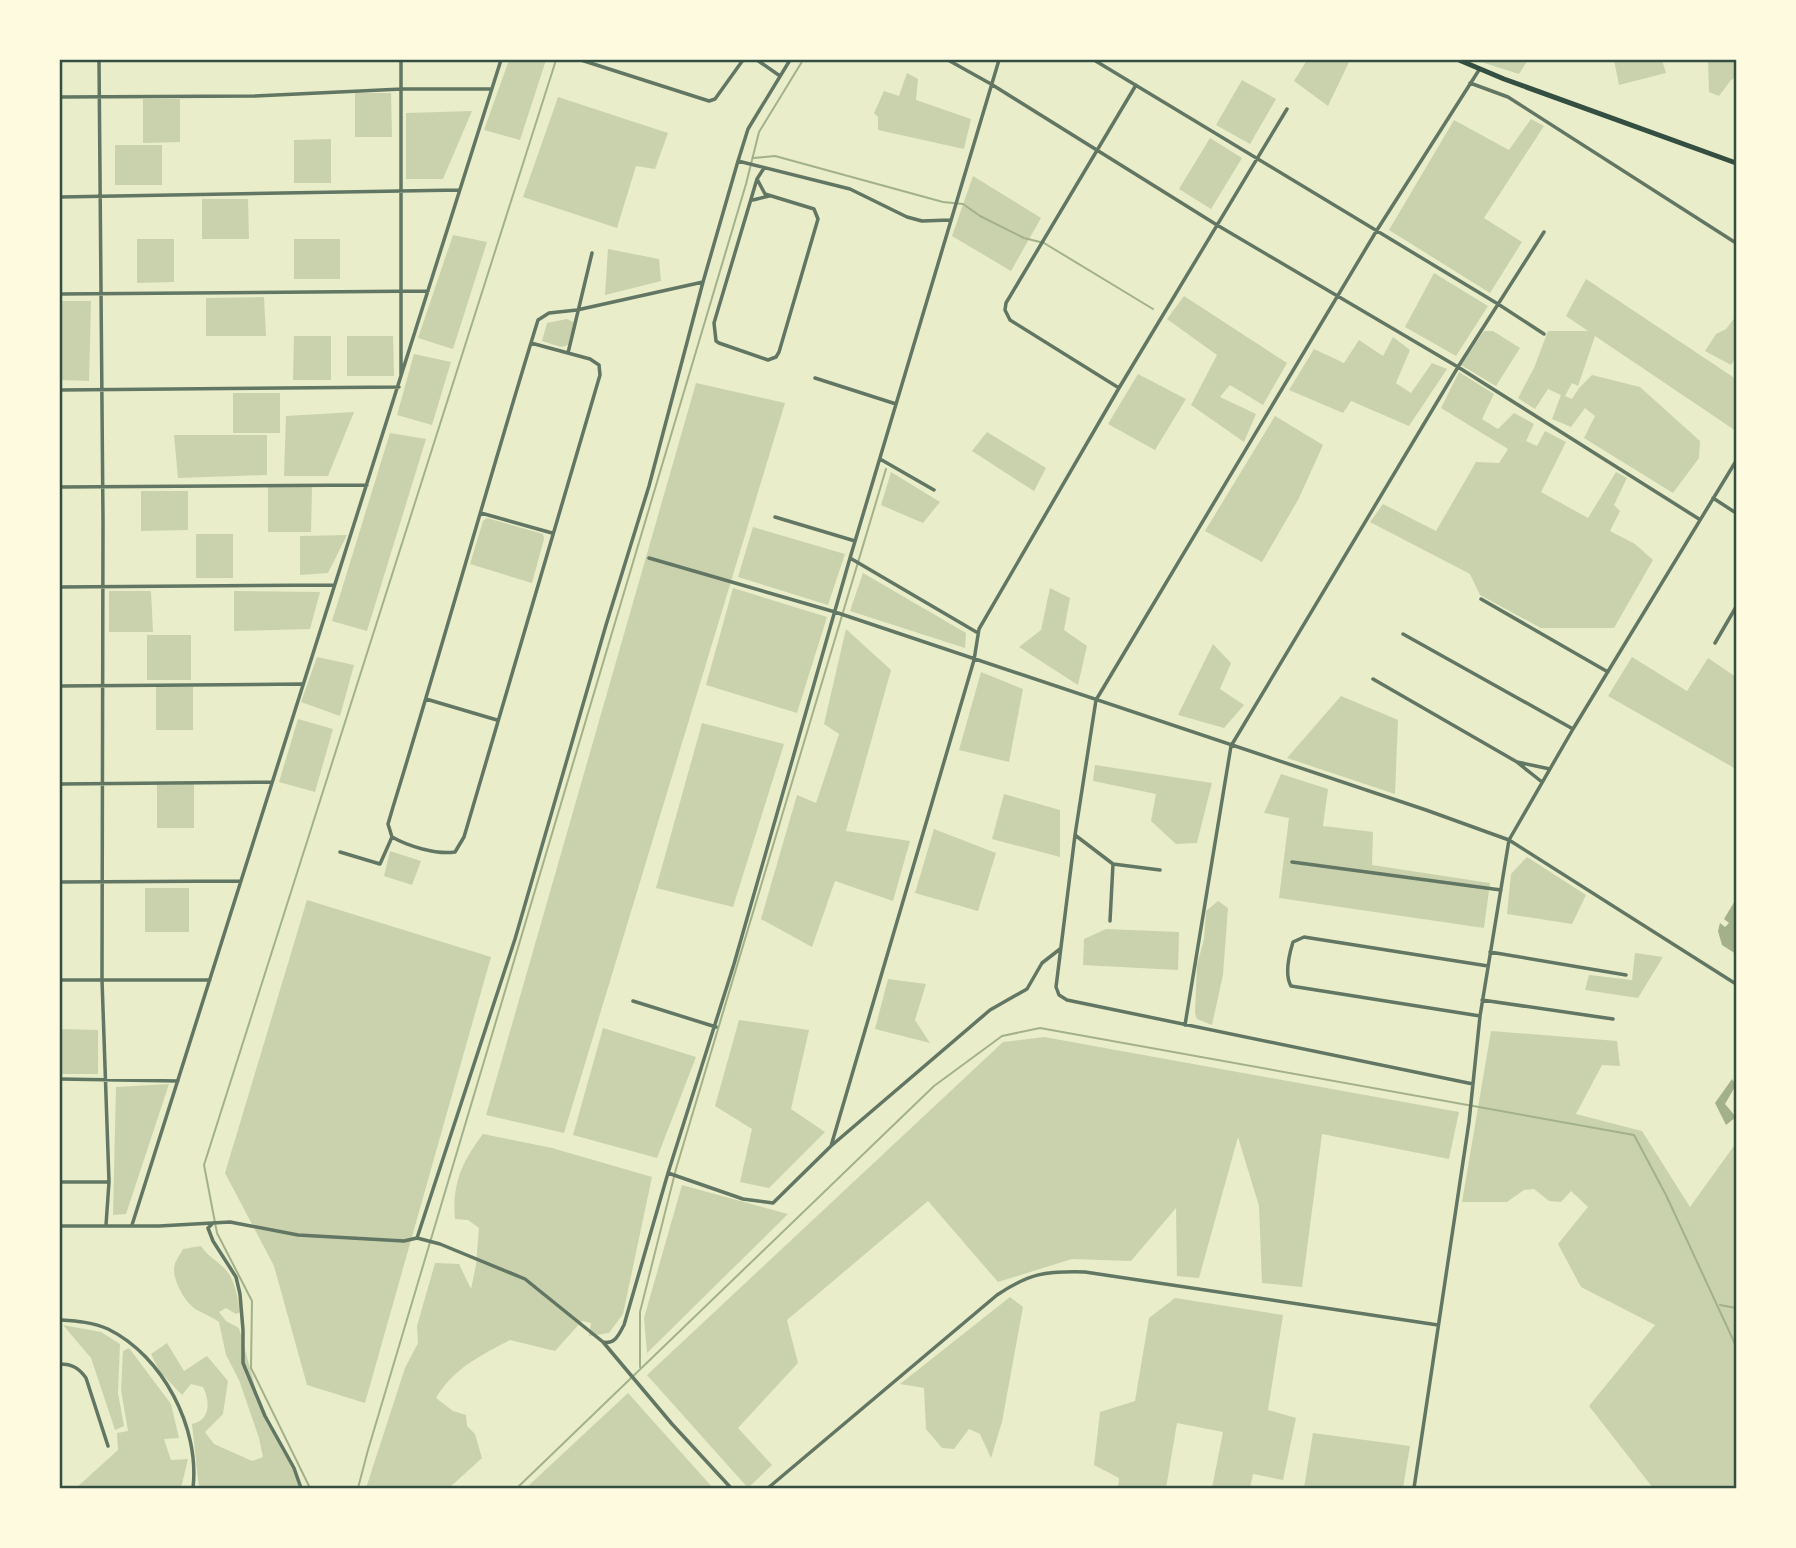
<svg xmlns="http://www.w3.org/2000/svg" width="1796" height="1548" viewBox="0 0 1796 1548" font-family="Figtree,sans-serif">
<rect width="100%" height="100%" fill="#e9edc9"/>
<path fill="#cad2ad" d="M509,60H546L520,140L484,130Z
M1307,60H1350L1328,106L1294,81Z
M1475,60H1528L1519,74Z
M1614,60H1662L1666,73L1619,85Z
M1708,60H1736V78L1731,80L1719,96L1709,92Z
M907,73L918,79L916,100L971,119L964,149L878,130V117L874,113L884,91L899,96Z
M1242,80L1276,99L1250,144L1216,125Z
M355,93H391L392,137H355Z
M558,97L668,133L655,169L636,166L617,228L523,197Z
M143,99H180V142L143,143Z
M472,111L443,179H406V113Z
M1531,119L1544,126L1484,218L1522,242L1490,293L1389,230L1454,120L1509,150Z
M1210,138L1242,158L1211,209L1179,189Z
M331,139V183H294V140Z
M115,145H162V185H115Z
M973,176L1041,218L1011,271L952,236Z
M202,199H248L249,239H202Z
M453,235L487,242L453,349L418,338Z
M137,239H174V282L137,283Z
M294,239H340V279H294Z
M608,249L659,259L661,281L605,295Z
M1434,273L1488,306L1456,356L1405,327Z
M1586,279L1736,379V431L1595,336L1578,386L1572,383L1565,396L1572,399L1579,388L1592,375L1640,387L1700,441L1699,458L1673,493L1584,438L1595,416L1585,408L1571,427L1552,419L1561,395L1548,389L1535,409L1518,398L1534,368L1548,331H1588L1566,316Z
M1184,296L1287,363L1263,405L1230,385L1220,397L1256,414L1244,442L1191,405L1217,355L1167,319Z
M264,297L266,336H206V298Z
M60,301H91L89,381L60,380Z
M1736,316V357L1731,365L1705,351L1716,334L1726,329Z
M567,319L573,322V325L568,345L561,347L542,341L547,323Z
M1484,331H1493L1520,348L1496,386L1461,365Z
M294,336H331V380H293Z
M347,336H393L394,376H347Z
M1393,337L1410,350L1396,383L1411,393L1432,363L1447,369L1409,426L1351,401L1343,413L1289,390L1314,349L1344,363L1359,340L1383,356Z
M414,354L451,362L432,425L397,415Z
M1459,372L1494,394L1482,419L1498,429L1514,413L1534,424L1526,441L1537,446L1545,431L1566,442L1541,492L1588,518L1616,472L1627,478L1614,505L1620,511L1610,531L1635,544L1653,560L1614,628H1541L1480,595L1470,574L1370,522L1383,504L1436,531L1476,462L1499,463L1508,449L1441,408Z
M1138,374L1186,399L1155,450L1108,424Z
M696,383L785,403L564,1133L486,1115Z
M233,393H280V433H233Z
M354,412L328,476H284L286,416Z
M1275,416L1323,445L1298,500L1262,562L1205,531Z
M987,432L1046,468L1034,491L972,451Z
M390,433L426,439L367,631L332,621Z
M174,435H267V475L178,478Z
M891,472L940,502L923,523L881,505Z
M268,487H312L311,532H268Z
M141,491H188V530L141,531Z
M487,518L543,534L544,539L532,583L470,564L483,521Z
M753,527L845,554L828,605L738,577Z
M196,534H233V578H196Z
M347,535L328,573L300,575V536Z
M863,573L966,633L965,648L850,611Z
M733,588L827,617L797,713L706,685Z
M1050,588L1070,598L1064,630L1087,646L1078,685L1019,647L1041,630Z
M109,591H151L153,632H109Z
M234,591L320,592L310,629L234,631Z
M846,629L891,670L846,831L910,841L893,901L835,881L812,947L761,919L797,795L816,803L839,734L824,724Z
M147,635H191V680H147Z
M1213,644L1231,663L1220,689L1244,705L1224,728L1178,715Z
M317,657L354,665L340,716L301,702Z
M1632,657L1687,691L1708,658L1736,677V769L1608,696Z
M981,672L1023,689L1009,762L959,750Z
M156,687H193V730H156Z
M1341,696L1398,720L1395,794L1287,758Z
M298,719L333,729L315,792L279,782Z
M702,723L784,744L733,907L656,888Z
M1095,765L1212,783L1197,843L1176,844L1151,821L1156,794L1093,781Z
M1281,774L1328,789L1323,826L1373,832L1372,865L1490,883L1484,928L1279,898L1289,818L1264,813Z
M194,784V828H157V785Z
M1004,794L1060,810V857L992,839Z
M934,829L996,853L978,911L915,893Z
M390,851L421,861L412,885L384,876Z
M1527,857L1586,895L1572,924L1507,914L1511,874Z
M145,888H189V932H145Z
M307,900L491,957L365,1403L307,1385L274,1266L225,1173Z
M1218,901L1228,908L1223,975L1212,1025L1197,1019L1195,1013L1197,965L1204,939L1206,911Z
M1106,929L1179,932L1178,970L1083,965L1084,939Z
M1635,953L1663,957L1638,998L1585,990L1589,975L1632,980Z
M888,979L926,984L915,1020L930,1043L875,1029Z
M739,1020L809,1030L791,1109L825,1132L769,1188L740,1182L752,1129L715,1106Z
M603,1028L696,1057L657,1158L573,1135Z
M60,1029L98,1030V1074H60Z
M1491,1031L1617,1041L1620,1066L1602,1065L1576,1114L1642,1131L1690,1207L1736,1143V1488H1653L1589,1406L1655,1325L1581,1287L1558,1244L1588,1207L1571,1191L1561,1202L1549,1201L1534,1189L1524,1190L1507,1202H1462Z
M1044,1037L1459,1112L1449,1159L1322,1134L1302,1287L1262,1283L1259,1206L1238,1137L1199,1278L1177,1276L1176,1208L1131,1261L1072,1259L998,1282L928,1201L787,1320L798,1363L738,1428L772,1465L748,1488L647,1375L1003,1042Z
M169,1084L126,1214L113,1215L116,1087Z
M483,1134L552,1148L652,1177L623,1314L609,1333L589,1336L591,1323L582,1321L555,1351L510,1340C480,1356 454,1368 436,1398L453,1411L466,1415L467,1426L475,1434L482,1458L449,1488H366L405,1368L418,1343L417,1326L435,1263L459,1264L471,1289L476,1265L479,1228L468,1220L455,1219C452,1183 462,1162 483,1134Z
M682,1185L788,1214L647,1353L644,1318Z
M201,1246C208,1257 217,1260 225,1269C235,1279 238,1299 240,1312L236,1314L226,1308L219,1312L226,1321L239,1328L261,1408L294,1468L299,1488H199L192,1424C211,1420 210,1401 203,1387L191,1384L182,1395L160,1372L151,1354L167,1343L184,1371L207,1356L228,1381L223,1414L205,1432L214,1444L252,1461L263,1457L259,1438L239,1380L226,1355L219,1322C212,1317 207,1315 199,1311C186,1305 174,1283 174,1269C174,1262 180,1255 183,1249Z
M1010,1297L1023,1307L1002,1422L991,1458L980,1434L969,1429L954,1449L942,1448L926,1429L924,1388L900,1384Z
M1175,1298L1283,1315L1268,1410L1296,1418L1283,1480L1253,1474L1250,1488H1212L1223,1432L1177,1423L1166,1488H1118L1119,1478L1094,1465L1100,1412L1135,1401L1149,1318Z
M63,1325L101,1332L120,1344L118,1393L124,1426L115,1430L91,1358Z
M129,1348L171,1404L179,1438L164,1439L171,1460L188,1459L181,1488H76L118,1450L117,1433L128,1431L121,1390L123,1351Z
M628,1393L713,1488H526Z
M1313,1433L1410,1446L1403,1488H1304Z"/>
<path fill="#a3b18a" d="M1736,899V954L1722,945L1718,931L1720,923L1725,927L1729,923L1724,919Z
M1732,1079L1736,1085L1725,1104L1736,1117L1726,1125L1715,1103Z"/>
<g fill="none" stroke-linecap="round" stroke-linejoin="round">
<path stroke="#a3b18a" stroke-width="2" d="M754,158L775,156L943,202L963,204L980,216L1024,238L1044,243L1153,309
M1720,1305L1736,1308
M640,1367V1312L676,1169L886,469
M310,1488L251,1368L252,1301L217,1233L204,1165L556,60
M358,1488L368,1450L746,184L759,132L803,60
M517,1488L934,1086L1002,1036L1040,1028L1634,1135L1666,1195L1736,1346"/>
<path stroke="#617663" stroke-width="3.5" d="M99,60L103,520L102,980L109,1182L106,1225
M581,60L709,101L715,99L743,60
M757,60L780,76
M790,60L748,129L738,161L850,189L907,217L922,221L950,220
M948,60L991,84L1217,225L1458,367L1699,519
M1094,60L1498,304L1544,334
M1470,83L1508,97L1736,243
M60,97L255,96L402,89H491
M757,179L765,194L814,209L818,219L779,352L776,357L768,360L719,343L716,341L714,323L757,179L764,168
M60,197L459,190
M753,200L769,196
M60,294L428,291
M531,343L590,359L599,365L600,375L464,837L455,852C436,855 408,846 392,837L388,824L393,807C443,645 488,482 538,320L549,313L577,310L703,282
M568,353L592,253
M401,376V60
M815,378L896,404
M1119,388L1010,320L1005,310L1006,303L1136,85
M60,390L399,387
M880,459L934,490
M60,487L367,485
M1713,498L1736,513
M481,513L552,533
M775,517L855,541
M649,558L835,612L1426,810L1509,840L1736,984
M850,558L978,633
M60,587L334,585
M1481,599L1608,672
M1403,634L1573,729
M1715,643L1736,607
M1373,679L1517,762L1550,769
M60,686L302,684
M426,699L497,720
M1518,763L1542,782
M60,784L272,782
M1075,835L1113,864L1110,921
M340,852L380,864L392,837
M1292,862L1501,890
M1113,864L1160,870
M60,882L241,881
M1490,952L1626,975
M60,980H210
M1482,1000L1613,1019
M633,1001L716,1027
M1480,1016L1291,986C1284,974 1289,955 1293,942L1304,937L1488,966
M1185,1025L1231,746L1458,367L1544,232
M60,1079L178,1081
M1473,1084L1067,1000L1059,995L1056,987L1075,835L1096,700L1377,230L1479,70
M831,1146L974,660L979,629L1119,388L1287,109
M668,1173L743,1199L773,1203L831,1146L990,1010L1027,989L1042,963L1060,949
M60,1182H109
M212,1224L208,1228L213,1241L236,1277L240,1294L243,1330V1363L265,1416L294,1468L301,1488
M132,1225L501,60
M60,1226H159L230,1222L298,1235L404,1241L417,1238L440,1244L525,1279L603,1342L672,1424L731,1488
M417,1238L515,939L606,625L649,486L703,282L738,161
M60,1320C75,1321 93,1322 108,1329C163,1356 200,1428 193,1488
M603,1342C615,1345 619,1334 624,1325L668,1173L734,964L850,558L999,60
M60,1364C72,1364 79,1368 86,1378L108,1446
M768,1488L997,1295C1030,1273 1045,1271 1085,1272L1438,1325
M1414,1488L1469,1122L1480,1016L1509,840L1573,729L1736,461"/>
<path stroke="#344e41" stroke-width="5" d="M1459,60L1504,79L1736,163"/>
</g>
<rect width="1796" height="1548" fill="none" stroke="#fefae0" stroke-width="122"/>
<rect x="61" y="61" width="1674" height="1426" fill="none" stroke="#344e41" stroke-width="2.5"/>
</svg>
